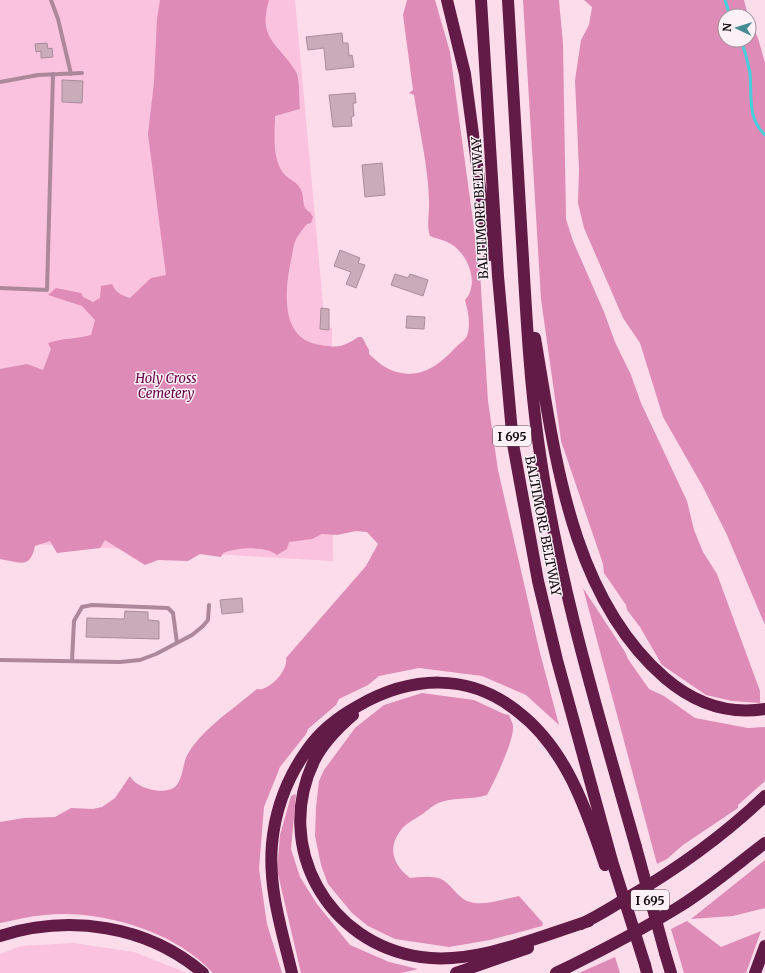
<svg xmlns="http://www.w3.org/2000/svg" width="765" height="973" viewBox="0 0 765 973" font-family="Merriweather,serif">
<rect width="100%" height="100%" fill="#fcdceb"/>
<path fill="#fac2de" d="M0,0H295L325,326L332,328L333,561L0,542Z
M73,943L134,952L187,973H0V954L21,946Z"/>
<path fill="#df8bb7" d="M160,0H269C257,40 279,43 296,72C300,79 299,100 300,109L275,116C275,134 271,161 286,176C292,181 298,183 301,190C305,198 301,208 310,212L313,217L311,223L307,224C303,229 299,234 296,239C293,245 293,253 291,260C285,290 279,340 321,345C339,348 343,347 358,337H362L369,350V354C378,362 385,369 397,372C422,379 440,364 456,347C459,344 465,340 467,336C471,324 468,311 465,300C480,284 468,254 451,244C445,240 437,239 430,236C426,225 430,212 429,200C428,165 419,129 414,95L409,93L413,90L403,15L407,0H435L450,52L480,272L488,401L498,470L539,649L559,725L526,695L482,676L419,668L379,676L368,685L339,699L336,705L308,729L306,734L280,767L264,807L259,869L267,924L282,973H213C175,931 100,909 45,915C30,916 15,920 0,923V822L24,818L55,817L71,808L93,809L102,807L115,798L130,776C136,789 166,796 176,786C184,777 182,762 189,752C205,727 235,708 257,689C269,692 289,669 286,658L366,566L378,544L367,532L356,531L337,535L322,534L312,539L289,542L287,549L277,555C265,545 237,548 223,553L221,557L200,554L188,561L158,560L145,565L105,540L100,548L57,553L50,541L35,546C30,570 19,562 0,559V369L27,364L43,370L51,349L48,343C62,338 77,339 91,335L95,320L82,306L48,295L56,288L81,293L83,297L93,302L100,298L101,286L112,284C116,293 121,295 130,298L151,278L166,275L148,134L154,82L157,19Z
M523,0H559L563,44L566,219L573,241L604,312L615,342L631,375L641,403L687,501L694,530L703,552L717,574L760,691V703L732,701L706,695L662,665L640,627L627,610L626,605L604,573L603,564L561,441L541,299Z
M584,0H744L748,16H725V40H749V18L758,38L765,63V625L727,535L703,487L663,417L640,343L623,318L584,228L578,203L579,170L575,80L581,40L589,25L592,7Z
M583,588L625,652L628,659L649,689L664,696L695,718L748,728L765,727V781L738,805V808L683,845L667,859L657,864Z
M422,693L474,700L504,714L509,715C510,718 513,723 513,727C514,741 494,782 487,795C472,800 456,797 441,802C434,804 427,811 421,815C415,819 405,824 401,830C387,848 393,865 410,878C419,877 435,875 443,880C452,886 459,899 470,902C485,906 504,899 519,896L543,923L542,926L490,940L449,947L395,939L368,926L352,913L328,884L321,865L315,836L316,807L319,781L324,770L355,728L384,705Z
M296,794L291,849L300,877L317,904L350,945L389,962L418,969L401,973H301L277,870L280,835L291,796Z
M765,860V908L733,916L691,919Z
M687,921L721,947L761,931L746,973H684L671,929Z
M615,957L620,973H579Z"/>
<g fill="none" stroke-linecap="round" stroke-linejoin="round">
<path stroke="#47cddb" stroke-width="3" d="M725,0L730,16
M741,40C745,51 748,62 750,73C752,96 747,118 765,135"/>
</g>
<path fill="#c9abb9" stroke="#aa8c9b" d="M342,33L343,43H348L349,56L352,55L354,67L326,70L324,48L308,50L306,37Z
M47,43L48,49L52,48L53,57L41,58V51L36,52L35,44Z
M62,80L83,81L82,103L62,102Z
M355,93L356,103H353L354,116L351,117L352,126L333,127L329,95Z
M382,163L385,195L365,197L362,165Z
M340,250L360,258L358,263L365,265L356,288L346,284L351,272L334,266Z
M395,274L408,278L410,274L428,280L423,296L391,285Z
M321,308L329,309V330L320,329Z
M407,316L425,317L424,329L406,328Z
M242,598L243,612L222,614L220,600Z
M125,611L148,612V620L159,621V639L86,637L87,618L124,619Z"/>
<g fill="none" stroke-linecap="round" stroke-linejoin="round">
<path stroke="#ad889a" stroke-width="4" d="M51,0L58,19L71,74
M0,82L38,75L82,73
M0,288L47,290L53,74
M0,660L120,662L140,660L156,654L192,635L203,626L208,620L209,605
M72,661L74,621L82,607L92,605L168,608L173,613L177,643"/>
<path stroke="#621a46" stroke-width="12" d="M447,0L465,74L489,255
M481,0L498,276L513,444L538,581L557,660L612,861
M508,0C513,81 517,161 522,242C526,308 529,374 538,440C557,579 598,713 636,847
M535,338C555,454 570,596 665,678C693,702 727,715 765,709
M353,715C339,727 323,743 314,761C273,847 328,944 421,957C475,965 538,937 589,921
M581,924C597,917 612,907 627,898C677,869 723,836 765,796
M0,936C69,914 147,925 203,973
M665,953L671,973
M645,965L647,973
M292,973C282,931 268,888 272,844C275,811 287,778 307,750C320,731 338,717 358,706C410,676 468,672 517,711C566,748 586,809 605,865
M456,973L528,948
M556,973C597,953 638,932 677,908C708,889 736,865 765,843
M755,973L765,946"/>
<path stroke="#621a46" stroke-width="12" d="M636,847L665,953
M612,861L645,965"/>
</g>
<g text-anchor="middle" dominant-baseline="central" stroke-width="3" stroke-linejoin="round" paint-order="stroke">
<g fill="#fdf0f6" stroke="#584e53" stroke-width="1">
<rect x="493" y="426" width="38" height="20" rx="3"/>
<rect x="631" y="890" width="38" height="20" rx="3"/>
</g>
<g font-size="12" font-weight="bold" fill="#12080d">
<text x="512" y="436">I 695</text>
<text x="650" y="900">I 695</text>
</g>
<g font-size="13" fill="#12080d" stroke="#fdf0f6">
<text transform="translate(480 208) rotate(-93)">BALTIMORE BELTWAY</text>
<text transform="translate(543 526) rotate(79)">BALTIMORE BELTWAY</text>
</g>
<g font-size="13" font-style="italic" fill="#670046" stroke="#fdf0f6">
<text x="166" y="378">Holy Cross<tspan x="166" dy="15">Cemetery</tspan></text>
</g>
</g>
<g transform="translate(737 28) rotate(274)"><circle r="19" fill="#fdf0f6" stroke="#9f9399"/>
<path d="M0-3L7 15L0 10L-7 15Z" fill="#448b93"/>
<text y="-6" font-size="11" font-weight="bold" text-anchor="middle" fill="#12080d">N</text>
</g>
</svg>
